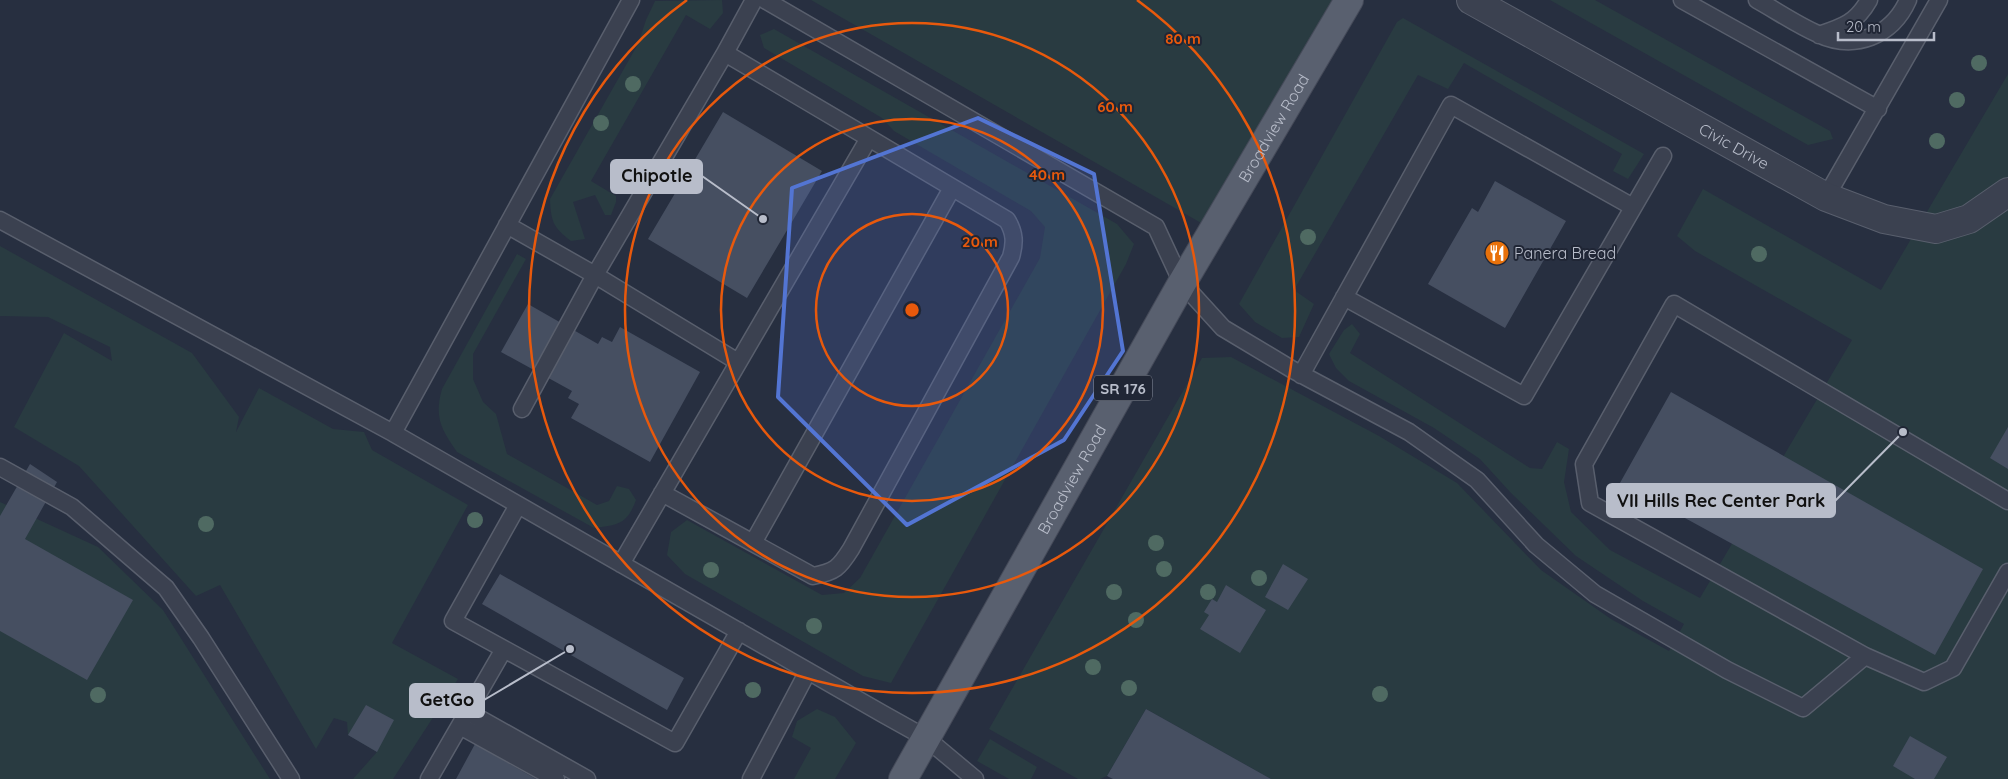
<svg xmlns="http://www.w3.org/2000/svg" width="2008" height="779" viewBox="0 0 2008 779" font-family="Quicksand,sans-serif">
<rect width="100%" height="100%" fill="#272f40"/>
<path fill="#293b41" d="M722,0L723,13L710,29L686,15L591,181L616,196V202L611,215H605L595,195L573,202L585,239L571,241C553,227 551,222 550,199L638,44L646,20L655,1Z
M811,0H1351L1217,232Z
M1550,0H1595L1830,131L1833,139L1808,145Z
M1403,18L1644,154L1628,179L1613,171L1622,154L1464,63L1448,89L1418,75L1294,290L1314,304L1299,337L1282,338L1255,322L1239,304L1397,22Z
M774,29L1117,224L1134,244L1126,264L891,683L863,676L685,574L667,555L671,532L687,520L822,595L844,593L860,578L1040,258L1045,227L1031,211L894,131L882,118L764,48L760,35Z
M2008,74V779H1271L1146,709L1107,776L1100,779H1078L989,729L1202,358L1231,357L1379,436L1457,483L1541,570L1611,619L1669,651L1684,624L1643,601L1576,556L1511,493L1480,459L1434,428L1349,381L1336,368L1329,354L1344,330L1352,324L1360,334L1350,353L1530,468L1542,469L1557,442L1569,449L1564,482L1571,512L1610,550L1700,598L1852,340L1695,251L1677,236L1703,189L1881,290Z
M0,246L192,353L239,417L236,432L259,388L333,429L364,432L372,450L468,505L392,643L458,679L393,779H353L377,752L348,735L347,722L334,718L316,749L220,585L196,596L79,466L14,427L64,333L112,361L110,347L48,317L0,316Z
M517,254L526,259L473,354V379L483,402L496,414L507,454L597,505L609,501L617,486L629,489L636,500C627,524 619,525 594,528L457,452C441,429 434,417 442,389Z
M0,502L98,547L163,610L270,779H0Z
M817,709L835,717L856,743L835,779H794L811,748L792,737L797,721Z
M990,739L1037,767L1031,779H1009L977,761Z"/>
<path fill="#464f61" d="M723,112L822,171L747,298L648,239Z
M1495,181L1566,221L1505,328L1428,284L1472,208L1478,212Z
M528,304L598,344L602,337L612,342L620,327L700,372L650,462L571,418L579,404L568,398L572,391L501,352Z
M1671,392L1983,569L1935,655L1652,500L1647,510L1616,490Z
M2008,427V469L1990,458Z
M30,464L57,482L25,539L133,600L87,680L0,631V516Z
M1283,564L1308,579L1288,610L1265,597Z
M500,574L684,678L667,710L482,604Z
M1226,585L1266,610L1240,653L1200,629L1209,615L1204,612L1212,599L1217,602Z
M366,705L394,720L377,752L348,735Z
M1146,709L1271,779H1113L1107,776Z
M1910,736L1947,757L1934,779H1915L1893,766Z
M475,744L536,779H456Z"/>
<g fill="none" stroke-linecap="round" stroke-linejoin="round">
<defs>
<path id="lane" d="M765,0L1156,227L1182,283L1223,328L1293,370L1409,432L1477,480L1536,545L1595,594L1727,670L1803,708L1865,656
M1682,0L1878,109
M1757,0C1777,11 1797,25 1818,34C1855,51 1892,36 1908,0
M1819,35C1843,27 1856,23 1869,0
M725,53L595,275L738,362
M1826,197L1939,0
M0,220L393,433L883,714L926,738L975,779
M507,225L595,275L522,409
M1344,297L1524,396L1663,156
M1301,375L1451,105L1633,207
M393,433L631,0
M0,467L72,507L166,588L201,638L291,779
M662,493L813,576C835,572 839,568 851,549L1011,257C1015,243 1015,233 1007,220L869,138
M2008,501L1674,304L1584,464L1590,503L1865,656L1924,682L1953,668L2008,572
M753,543L952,188
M621,564L869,138L725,53L754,0
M504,649L675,743L739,631
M468,712L587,779
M460,726L556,779
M429,779L504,649L453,621L518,505
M751,779L808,671"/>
<g id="street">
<path id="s1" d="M1471,0L1826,197L1884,219L1936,229L1969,219L2008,192"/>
</g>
<g id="primary">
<path id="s2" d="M903,779L1182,283L1349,0"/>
</g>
</defs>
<use href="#lane" stroke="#595f6d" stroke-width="19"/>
<use href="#street" stroke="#595f6d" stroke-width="30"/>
<use href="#primary" stroke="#454a59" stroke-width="30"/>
<use href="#lane" stroke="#3b4150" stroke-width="16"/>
<use href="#street" stroke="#3b4150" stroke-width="28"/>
<use href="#primary" stroke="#59606f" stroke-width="28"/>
</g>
<g fill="#4f6a62">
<circle cx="1979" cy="63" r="8"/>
<circle cx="633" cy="84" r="8"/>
<circle cx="1957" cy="100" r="8"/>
<circle cx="601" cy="123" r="8"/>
<circle cx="1937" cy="141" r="8"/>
<circle cx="1308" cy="237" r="8"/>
<circle cx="1759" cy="254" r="8"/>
<circle cx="475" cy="520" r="8"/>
<circle cx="206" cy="524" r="8"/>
<circle cx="1156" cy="543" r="8"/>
<circle cx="1164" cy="569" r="8"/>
<circle cx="711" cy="570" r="8"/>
<circle cx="1259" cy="578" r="8"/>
<circle cx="1114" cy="592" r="8"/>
<circle cx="1208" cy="592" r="8"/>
<circle cx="1136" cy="620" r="8"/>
<circle cx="814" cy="626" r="8"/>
<circle cx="1093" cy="667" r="8"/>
<circle cx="1129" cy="688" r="8"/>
<circle cx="753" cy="690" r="8"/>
<circle cx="1380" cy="694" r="8"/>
<circle cx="98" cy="695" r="8"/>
</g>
<path fill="#5375d3" fill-opacity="0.2" stroke="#5375d3" stroke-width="4" stroke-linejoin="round" d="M978,118L1094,174L1123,351L1064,440L907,525L778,397L792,188Z"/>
<g fill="none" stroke="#e8590c" stroke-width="2.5">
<circle cx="912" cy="310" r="96"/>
<circle cx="912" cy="310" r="191"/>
<circle cx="912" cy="310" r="287"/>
<path d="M1137 0A383 383 0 1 1 687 0"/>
</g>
<defs>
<symbol id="restaurant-disc" viewBox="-11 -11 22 22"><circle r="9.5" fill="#e8710a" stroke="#202635"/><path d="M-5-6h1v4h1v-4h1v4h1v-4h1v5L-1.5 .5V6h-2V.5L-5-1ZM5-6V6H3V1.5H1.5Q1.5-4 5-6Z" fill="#fff"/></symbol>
</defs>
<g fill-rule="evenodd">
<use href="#restaurant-disc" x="1483" y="239" width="28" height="28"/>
</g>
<g text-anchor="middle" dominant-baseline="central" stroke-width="4" stroke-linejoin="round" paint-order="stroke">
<rect fill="#202635" stroke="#8a909d" stroke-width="1" x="1094" y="375.5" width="58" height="25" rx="4"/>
<g font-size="15" font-weight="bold" fill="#b8bdca">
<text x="1123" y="388">SR 176</text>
</g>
<g font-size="16" fill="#b8bdca" stroke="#202635">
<text stroke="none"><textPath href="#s2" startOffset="749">Broadview Road</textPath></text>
<text stroke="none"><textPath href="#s1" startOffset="301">Civic Drive</textPath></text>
<text stroke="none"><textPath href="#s2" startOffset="344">Broadview Road</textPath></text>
</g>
<g font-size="16" fill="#b8bdca" stroke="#202635" text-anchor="start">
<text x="1514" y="253">Panera Bread</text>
</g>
</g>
<circle cx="912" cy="310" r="8" fill="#e8590c" stroke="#202635" stroke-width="2.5"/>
<g font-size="15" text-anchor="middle" font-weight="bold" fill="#e8590c" stroke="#202635" stroke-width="4" stroke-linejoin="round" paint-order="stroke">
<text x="1183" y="44">80 m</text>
<text x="1115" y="112">60 m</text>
<text x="1047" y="180">40 m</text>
<text x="980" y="247">20 m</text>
</g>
<path fill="none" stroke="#b8bdca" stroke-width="2" d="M763 219L702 176M1903 432L1835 501M570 649L484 700"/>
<g fill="#b8bdca" stroke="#202635" stroke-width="2">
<circle cx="763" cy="219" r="5"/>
<circle cx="1903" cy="432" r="5"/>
<circle cx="570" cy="649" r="5"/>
</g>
<g fill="#b8bdca" stroke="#b8bdca" stroke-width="2">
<rect x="611" y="160" width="91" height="33" rx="5"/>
<rect x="1607" y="484" width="228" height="33" rx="5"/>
<rect x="410" y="684" width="74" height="33" rx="5"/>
</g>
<g font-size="18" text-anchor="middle" font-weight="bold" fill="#111">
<text x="657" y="182">Chipotle</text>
<text x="1721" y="507">VII Hills Rec Center Park</text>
<text x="447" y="706">GetGo</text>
</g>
<path d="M1838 32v8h96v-8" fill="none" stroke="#b8bdca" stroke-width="2.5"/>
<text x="1846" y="32" font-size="15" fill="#b8bdca" stroke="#202635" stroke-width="4" paint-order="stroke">20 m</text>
</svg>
